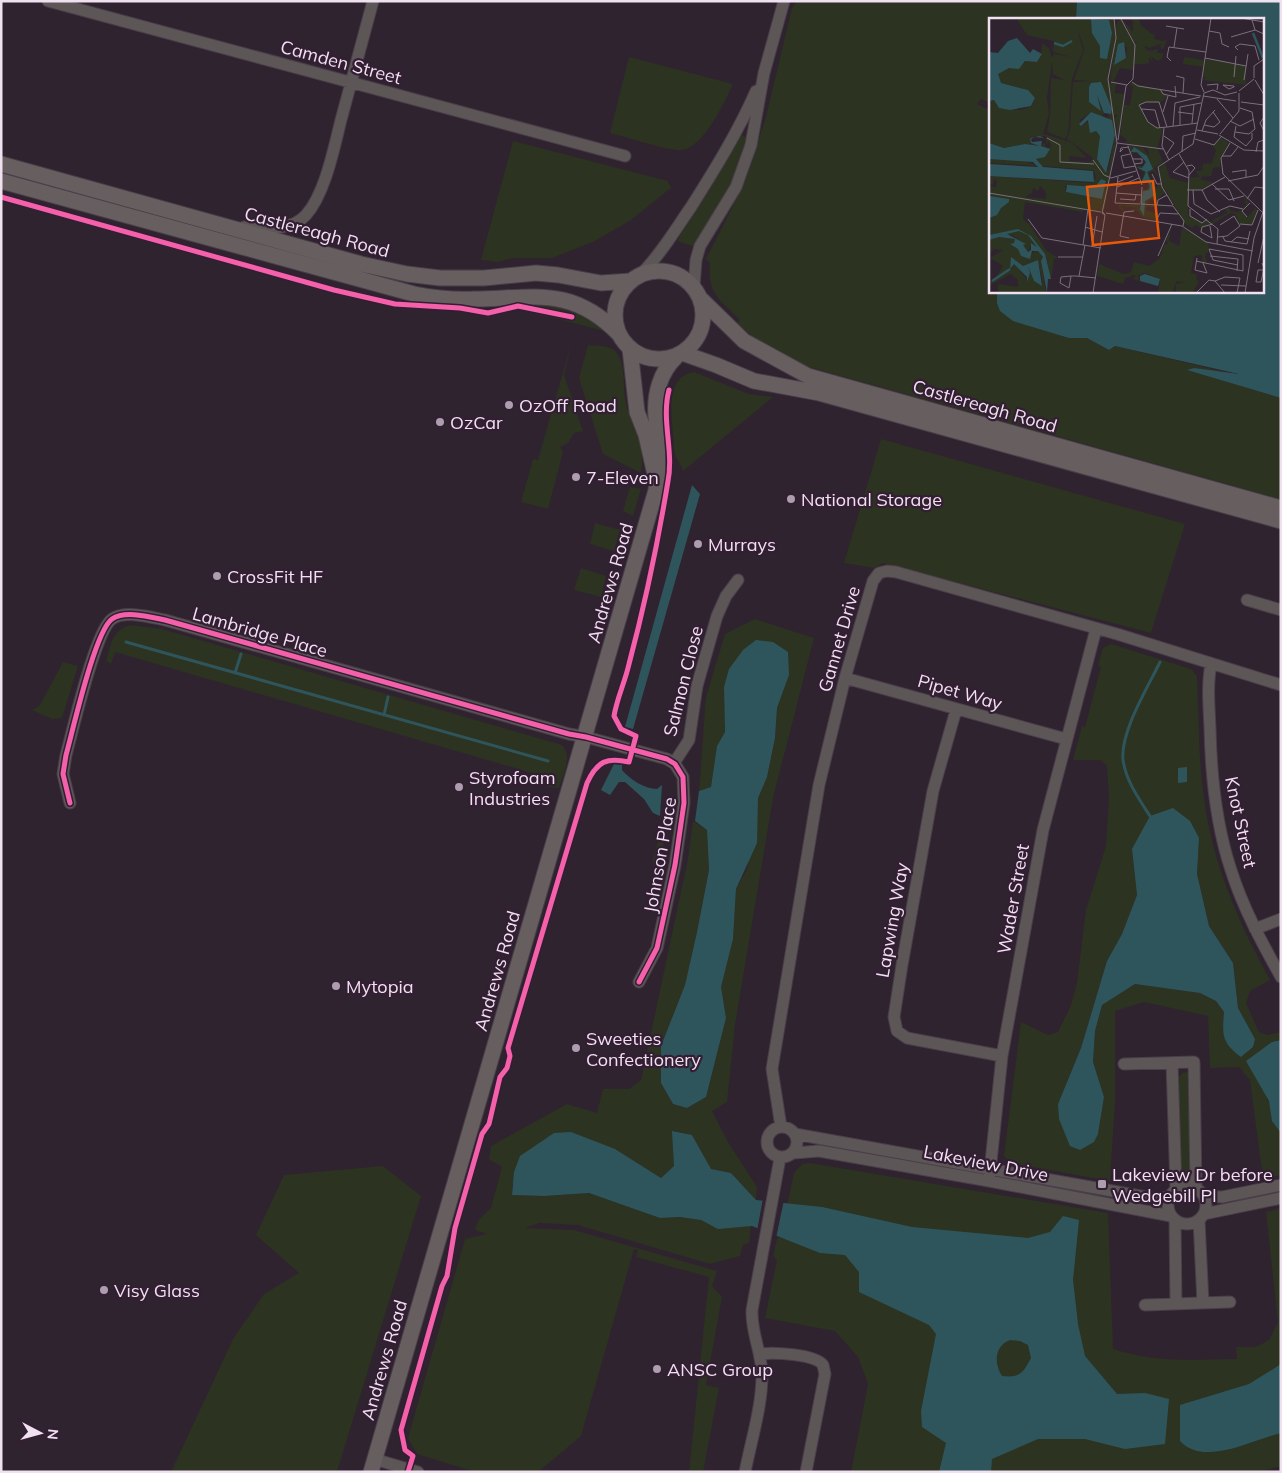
<svg xmlns="http://www.w3.org/2000/svg" width="1282" height="1473" viewBox="0 0 1282 1473" font-family="Mulish,sans-serif">
<rect width="100%" height="100%" fill="#2f232f"/>
<path fill="#2c3321" fill-rule="evenodd" d="M797,1H1077L1076,19H991V103L981,99L977,104L991,111V291H997V303L1069,338H1087L1109,350L1115,346L1247,377L1194,368L1188,370L1281,398V499L806,366L757,340L737,323L740,320C720,300 707,294 710,263L706,259L745,182L766,117L792,8Z
M629,57L733,84C724,103 704,147 682,150C671,152 624,136 610,133Z
M740,134L748,138L734,180L695,247L677,241Z
M513,141L668,181L671,188L631,220L595,241L552,258H513L498,262L481,260Z
M526,302C557,303 580,312 604,331L506,305Z
M572,341L564,375L583,431L574,433L568,443L560,447L563,452L548,509L521,502L533,459L538,460Z
M588,345C595,346 608,345 614,350C626,360 623,385 625,398C627,414 635,427 640,443C643,452 642,463 641,473L603,454L579,378Z
M694,372L749,394L773,397L683,471C681,465 679,462 676,457C673,451 674,440 673,434C671,413 666,376 694,372Z
M881,439L1185,524L1151,633L883,563L874,568L844,563Z
M630,487L641,489L633,516L623,511Z
M595,523L620,530L614,551L590,544Z
M581,568L606,576L601,597L574,590Z
M755,619L814,638L773,798L735,1025L727,1102L712,1111L728,1142L757,1187L756,1200L731,1173L711,1169L692,1135L673,1131L674,1166L661,1178L615,1149L512,1185V1195L544,1196L589,1193L660,1218L680,1217L701,1220L718,1228L751,1226L749,1243L743,1245L740,1256L710,1264L578,1225L539,1223L525,1228L574,1230L717,1271L712,1286L722,1297L706,1385L719,1388L703,1472H689L709,1277L636,1257L638,1250L634,1249L581,1436L538,1472H475L417,1454L408,1438L465,1239L487,1234L475,1230L478,1221L491,1208L502,1167L489,1159L491,1146L567,1104L597,1113L603,1089H629L641,1080L688,859L693,821L707,830L709,870L697,932L685,985L661,1046V1083L673,1104L687,1108L706,1097L726,1018L721,987L733,939L736,889L747,869L757,816L758,798L767,777L775,738L777,708L789,675L724,687L725,732L717,747L711,787L699,791L706,697L725,634Z
M131,625L162,629L562,745C573,756 563,774 559,788L547,787L549,778L115,652L111,664L106,661C111,645 112,629 131,625Z
M1111,644L1191,669L1197,676C1199,717 1198,758 1204,798C1212,863 1239,923 1270,980L1250,991L1246,1003L1259,1032L1267,1035L1281,1032V1040L1272,1042L1267,1098L1281,1132V1175L1263,1179L1250,1080L1239,1067L1210,1068L1208,1016L1144,1002L1115,1011V1102L1110,1181L1010,1163L1004,1156L1021,1022L1048,1035L1058,1032L1071,1005L1077,983L1086,910L1106,846L1109,798L1107,766L1100,760H1073L1082,726L1085,727L1101,667L1098,665L1103,648ZM1199,838L1197,874L1209,926L1233,963L1238,1008L1255,1039L1253,1047L1241,1057L1223,1030L1224,1012L1216,1001L1200,993L1135,984L1102,1005L1095,1031L1093,1062L1104,1097L1098,1134L1058,1104L1081,1048L1107,961L1122,934L1137,895L1132,849Z
M63,662L78,666L62,718L52,719L32,710L40,705Z
M663,840H664L660,865L652,863L658,841Z
M1188,1072L1190,1075L1193,1181L1181,1182L1178,1078L1182,1073Z
M810,1163L1108,1213L1113,1349C1157,1363 1191,1360 1237,1359L1236,1347H1256L1269,1340L1278,1322L1266,1212L1281,1208V1466L1259,1472H851L868,1384L858,1357L835,1331L765,1318L777,1260L773,1256L777,1239L781,1236L794,1173L802,1164Z
M383,1166L421,1196L337,1472H171L233,1339L264,1294L299,1273L256,1235L284,1175Z"/>
<path fill="#2f555c" fill-rule="evenodd" d="M1077,1H1281V398L1187,370L1194,368L1239,374L1115,346L1109,350L1087,338H1069L1013,321L1000,311L997,303V291H1263V19H1076Z
M692,485L700,494L633,729L625,727Z
M756,640L773,642L788,652L789,675L777,708L775,738L767,777L758,798L757,843L736,889L733,939L721,987L726,1018L706,1097L687,1108L673,1104L661,1083V1046L685,985L697,932L709,870L707,830L695,821L699,791L711,787L717,746L725,732L724,687L729,669L743,650Z
M614,764L622,765V770C630,779 644,789 657,789L662,785L660,816L653,813L644,799L625,782H619L610,795L601,790Z
M1187,767V782L1178,783V768Z
M1173,808L1190,821L1199,838L1197,874L1209,926L1233,963L1238,1008L1255,1039L1253,1047L1241,1057C1222,1043 1222,1035 1224,1012L1216,1001L1200,993L1135,984L1102,1005L1095,1031L1093,1062L1104,1097L1098,1134L1094,1142L1080,1150L1070,1146L1059,1119L1058,1104L1081,1048L1107,961L1122,934L1137,895L1132,849L1150,816Z
M1281,1040V1133L1272,1121L1269,1101L1246,1061L1272,1042Z
M672,1131L692,1135L711,1169L731,1173L756,1200L822,1207L912,1227L1028,1238L1050,1232L1063,1216L1079,1220L1073,1280L1078,1324L1085,1356L1117,1394L1145,1393L1169,1399L1165,1444L1125,1449L1085,1439H1038L992,1459L991,1472H939L946,1443L922,1427L921,1411L936,1334L929,1325L859,1292V1272L845,1255L820,1253L752,1226L718,1229L701,1220L680,1217L660,1218L589,1193L544,1196L512,1195L514,1172L520,1156L554,1133L571,1132L615,1149L661,1178L674,1166ZM1010,1340L1020,1341L1028,1345L1031,1358C1023,1373 1020,1378 1002,1376C994,1364 994,1346 1010,1340Z
M1281,1364V1433C1252,1440 1204,1467 1180,1441V1405L1249,1384Z"/>
<path fill="#2f232f" d="M763,1198L784,1200L776,1238L757,1231Z"/>
<g fill="none" stroke-linecap="round" stroke-linejoin="round">
<path stroke="#2f555c" stroke-width="3" d="M126,642L548,761
M235,673L241,654
M384,715L388,697
M1150,816C1139,799 1126,781 1123,760C1120,732 1148,687 1160,662"/>
<defs>
<path id="minor" d="M48,1L625,156
M244,227C264,228 291,232 306,215C325,194 334,148 341,120C352,80 362,41 373,1
M641,274C661,254 675,230 691,207C715,169 738,132 756,91
M694,287L696,260L700,246L736,187L751,145L764,73L784,1
M1247,600L1281,610
M1211,664C1207,685 1209,706 1210,728C1211,775 1216,825 1231,870C1243,908 1262,943 1281,977
M845,678L1066,739
M956,710L933,791L902,965L894,1017L897,1031L907,1038L1002,1056
M674,763L689,740L697,686L717,616L726,596L738,580
M70,803L63,774L66,755C73,730 95,631 112,619C125,610 150,617 165,620L569,734L586,737L667,759L675,764L683,777L684,803L675,865L657,948L639,982
M1255,929L1281,919
M1172,1063L1176,1189
M1124,1064L1194,1062L1196,1188
M767 1142a15 15 0 1 1 30 0a15 15 0 1 1-30 0Z
M781,1127L772,1069L819,785L845,678L873,581L879,573L887,571L896,572L1117,634L1281,685
M795,1134L1157,1199L1169,1197
M794,1153L819,1151L989,1181L1171,1216
M989,1181L1002,1056L1043,830L1096,629
M1168 1205a19 19 0 1 1 38 0a19 19 0 1 1-38 0Z
M1204,1196L1222,1197L1281,1185
M1204,1214L1281,1198
M1175,1220L1176,1304
M1199,1220L1203,1303
M1145,1305L1230,1302
M760,1354C773,1352 815,1354 823,1365L825,1374L806,1472
M374,1459L418,1472
M745,1472C751,1441 762,1407 762,1375C762,1353 751,1333 752,1310L780,1158"/>
<path id="major" d="M1,164L361,264L407,274L440,278H484L536,273L558,275L601,283L631,281
M1,181L414,294C434,298 455,300 475,299C535,298 572,286 619,334
M615 315a44 44 0 1 1 88 0a44 44 0 1 1-88 0Z
M701,299L744,341L808,376L1281,508
M630,349L637,412L646,435L656,479
M682,353L716,365L754,381L819,393L1281,521
M371,1472L656,490C657,480 661,472 662,463C664,448 657,433 656,417C654,395 660,372 676,357"/>
</defs>
<use href="#minor" stroke="#493e49" stroke-width="13"/>
<use href="#major" stroke="#493e49" stroke-width="17"/>
<use href="#minor" stroke="#5d5657" stroke-width="11"/>
<use href="#major" stroke="#675f5f" stroke-width="15"/>
<defs>
<path id="cycleway" d="M1,197L334,290L395,304L460,308L488,313L518,306L572,317
M70,803L63,774L66,755C73,730 95,631 112,619C125,610 150,617 165,620L569,734L586,737L667,759L675,764L683,777L684,803L675,865L657,948L639,982
M408,1472L413,1456L405,1450L401,1430L442,1286L447,1276L455,1228L482,1134L489,1124L500,1077L507,1068L510,1056L508,1048L587,783C597,761 607,757 629,762L636,736L621,729L614,716C617,698 625,682 629,664C645,604 658,542 668,481C674,451 661,420 669,390"/>
</defs>
<use href="#cycleway" stroke="#341e34" stroke-width="8"/>
<use href="#cycleway" stroke="#f560ab" stroke-width="5"/>
</g>
<g fill="#ac9eac" stroke="#341e34" stroke-width="2">
<circle cx="509" cy="405" r="5"/>
<circle cx="440" cy="422" r="5"/>
<circle cx="576" cy="477" r="5"/>
<circle cx="791" cy="499" r="5"/>
<circle cx="698" cy="544" r="5"/>
<circle cx="217" cy="576" r="5"/>
<circle cx="459" cy="787" r="5"/>
<circle cx="336" cy="986" r="5"/>
<circle cx="576" cy="1048" r="5"/>
<rect x="1097" y="1179" width="10" height="10" rx="2.5"/>
<circle cx="104" cy="1290" r="5"/>
<circle cx="657" cy="1369" r="5"/>
</g>
<g text-anchor="middle" dominant-baseline="central" stroke-width="4.5" stroke-linejoin="round" paint-order="stroke">
<g font-size="18" fill="#f0e1f0" stroke="#341e34">
<text transform="translate(341 62) rotate(15)">Camden Street</text>
<text transform="translate(317 232) rotate(15)">Castlereagh Road</text>
<text transform="translate(985 406) rotate(16)">Castlereagh Road</text>
<text transform="translate(610 583) rotate(-74)">Andrews Road</text>
<text transform="translate(260 632) rotate(16)">Lambridge Place</text>
<text transform="translate(839 639) rotate(-74)">Gannet Drive</text>
<text transform="translate(683 681) rotate(-76)">Salmon Close</text>
<text transform="translate(960 692) rotate(16)">Pipet Way</text>
<text transform="translate(1241 822) rotate(78)">Knot Street</text>
<text transform="translate(660 855) rotate(-80)">Johnson Place</text>
<text transform="translate(1013 899) rotate(-80)">Wader Street</text>
<text transform="translate(892 920) rotate(-80)">Lapwing Way</text>
<text transform="translate(497 971) rotate(-74)">Andrews Road</text>
<text transform="translate(986 1163) rotate(11)">Lakeview Drive</text>
<text transform="translate(384 1360) rotate(-74)">Andrews Road</text>
</g>
<g font-size="18" fill="#f0e1f0" stroke="#341e34" text-anchor="start">
<text x="519" y="405">OzOff Road</text>
<text x="450" y="422">OzCar</text>
<text x="586" y="477">7-Eleven</text>
<text x="801" y="499">National Storage</text>
<text x="708" y="544">Murrays</text>
<text x="227" y="576">CrossFit HF</text>
<text x="469" y="777">Styrofoam<tspan x="469" dy="21">Industries</tspan></text>
<text x="346" y="986">Mytopia</text>
<text x="586" y="1038">Sweeties<tspan x="586" dy="21">Confectionery</tspan></text>
<text x="1112" y="1174">Lakeview Dr before<tspan x="1112" dy="21">Wedgebill Pl</tspan></text>
<text x="114" y="1290">Visy Glass</text>
<text x="667" y="1369">ANSC Group</text>
</g>
</g>
<g transform="translate(989 18)">
<rect width="275" height="275" fill="#2f232f"/>
<path d="M27,0H124L127,18L119,55L128,118L116,190L114,193L95,191L94,194L36,184L34,201L41,207L57,232L69,240L65,241L62,261L55,245V241L60,253L57,240L47,225L48,229L43,225L39,234L33,227L36,226L23,217H0V176H7L0,175V168L7,169L8,163L5,161L4,167L0,166V158L104,165L107,158L104,152L53,148L47,141L56,139L60,131H57L52,126L55,125L58,130L62,129L59,121L58,128L56,118L41,119L42,125L51,126L50,128L36,126L15,130L0,125V83L5,82L10,90L31,92L43,88L46,80L38,72L12,65L8,59L11,54L22,49L29,51L37,43L48,44L52,39L53,25L60,30L63,40L65,36L82,39L64,34L65,23L38,17ZM88,11L94,26L95,32L85,62L102,63L84,64L81,111L78,121L104,140L101,144L81,143L80,138L98,140L83,125L77,122V127L76,122L54,116L60,96L58,80L63,44L64,56L75,62L62,60L61,97L58,114L76,121L79,115L83,61L94,32ZM111,64L123,91L119,98L126,117L119,153L108,139L112,118L107,114L115,95L114,88L108,77L112,92L100,84V69L102,65L110,68ZM102,94L109,97L106,113H101L100,103L92,108L91,102ZM111,161L117,163L113,181L77,174L76,168L106,169ZM51,168L57,174V181L36,179L43,175L44,170L49,173ZM133,0L144,14V3L140,0L150,1L152,7L164,17L166,15L165,21L174,23L178,20L174,32L171,28L174,25L161,30L155,28L159,33L169,31L168,35H174L173,41L168,43L162,38L164,44L160,39V45H156L161,46H144V52L131,50L124,64L121,61L128,4L132,2L146,26L149,24H145ZM138,28L137,40L125,45L130,31ZM195,39L215,42L214,49L194,46ZM217,41L256,48L257,67L213,62L217,60L214,58ZM120,64L127,65L126,75L136,76L129,119L126,99L130,97H125ZM143,65L171,72L179,78L171,85L157,84L150,87L160,106L174,111L168,130L173,131V125V131L169,132L174,144L165,150L173,163L164,153L160,155L165,170L172,167L176,174L168,182H161L159,186L152,185L153,172L159,171V165H152L155,154L147,148H155L156,142L147,135H142L140,127L154,130L160,138L159,130L165,131V134L166,131L137,125L138,122L131,117L135,87H141L144,68L139,67ZM233,120L240,125L232,138L231,149L224,150L222,158L212,159V162L225,164L211,172H199L201,160L210,159L207,153H213L214,146L223,145L227,132L223,127ZM0,141L34,142L49,148L0,145ZM176,145L181,160L199,165V197L213,205L219,202L223,205L212,210L206,207L203,210L196,206L174,168L169,151ZM255,179L260,185L252,193L259,199L266,190L268,192L263,207L251,206L246,196L242,195L225,205L222,203L238,195L236,191L240,189L241,193L249,194L257,187ZM129,187H154L155,195V187L185,190L158,189L157,192L168,196L166,202L153,199L149,193L138,192L150,190L131,188L136,192H132ZM193,210L200,213L198,217L201,213L220,226L219,235L216,236L218,245L213,244V237L205,238L202,255L209,257L207,260L210,264L203,275H187V266L195,264L188,263L183,275H169L171,261L156,255L148,258L150,260L148,269L149,263L144,261L147,258L142,256L144,258L136,260L134,266L108,258L110,246L135,256L142,254L145,244L160,248L171,240L175,227L179,226L177,222L182,212L180,223L190,228ZM10,219L26,221L25,225L21,226L29,231L33,238L39,239L48,231L54,239L52,243L57,275H9V266L29,269V262L21,256L0,268V262L6,261L14,248L1,240L14,232L5,231L0,237V222ZM22,240L34,248L49,242L54,267L44,259L39,248V263L25,245L22,251Z" fill="#2c3321" fill-rule="evenodd"/>
<path d="M102,1L120,2L123,15L118,41L111,40V28L103,15ZM28,20L41,35L44,31L53,36L48,44L36,43L30,51L20,50L9,56L12,65L39,72L46,80L42,88L21,92L10,90L5,82L0,83V34L9,35L19,23ZM135,24L137,40L125,47L129,26ZM112,64L123,91L122,96L115,95L108,77L112,93L100,84V69L102,65ZM102,94L123,102L126,117L117,155L108,141L111,118L107,113L101,115L99,102L92,108L90,106ZM46,119L42,121L43,124L53,123L52,128L61,131L56,139L47,141L54,149L104,153L105,164L0,158V146L49,149L44,144L0,141V125L15,130L36,126L51,128L42,125L41,120L51,118L55,120ZM145,129L158,138L164,151L158,154L167,177L156,183L155,198L151,191L154,173L160,172L161,168L159,163H153L157,154L147,149L153,150L157,144L148,134H142ZM112,161L117,163L113,181L77,174L78,167L106,169ZM0,178L20,181V184L12,190L8,197L0,200ZM29,211L42,218L56,236L62,261H59L58,275L52,243L54,239L49,233H43L41,241L32,238L29,231L21,226L25,225L26,221L10,219L0,222V217ZM30,213L39,217L48,229L42,225V232L39,234L34,227L37,226L18,216ZM22,239L34,248L49,242L53,268L45,263L39,248L41,255L38,264V259L25,246L21,251ZM156,256L171,261L169,268L151,263V258Z" fill="#2f555c" fill-rule="evenodd"/>
<path fill="none" stroke="#2f555c" stroke-width="2.5" d="M264,15L274,40M65,25L74,28L83,23M3,263L21,251"/>
<path fill="none" stroke="#7c6f7c" stroke-width="1" d="M252,0L275,4M263,2L266,12L275,16M177,8L195,11M220,13L231,15L233,26L240,29M242,19L266,12M185,29L188,10M249,32L246,29L251,26L266,28L270,42M216,40L257,48M182,43L178,39L180,29L217,34M187,58L195,60L194,75M245,59L247,38M265,60V48L275,41M255,62L259,36M266,62L275,77M122,64L138,67M143,64L149,68L212,78M218,67L229,66L228,72M234,67L245,68V69L240,71ZM171,71L174,76L187,79L186,68M250,73L265,61M215,74L212,67L222,0M214,78L247,83M228,81L244,100M157,84H170L178,109L168,110L159,104L150,87ZM252,84L275,87M152,91L166,92L171,110M174,94L179,78M189,94L204,96M275,99L271,105L275,113M241,103L251,108L265,101M203,105L205,86M191,107V89L212,85M215,107L225,109L231,104L224,94M184,108L186,85L211,79M247,108L245,119L257,128M178,109L209,105M175,110L173,128L180,142M208,112L229,116M213,113L217,102L226,92M246,114L260,116L266,111L263,94L251,90M231,116L250,93V75M230,117L255,132L275,133M175,118L185,125L177,137M58,120L71,127V144L105,146M206,121L225,127L232,119M129,122L137,68L144,61L146,27L132,1M128,125L174,131M241,125L232,140L234,156L273,194M139,128L153,167M257,128L263,121V115M134,131L131,134L132,130L140,129M193,134L194,118L207,115M267,134L269,124L275,122M141,136L132,138L135,150L146,148M190,136L200,153L199,188L229,211L228,226M233,138H242L249,129M144,141H153V145L145,146M104,142L115,157L122,160L147,153M195,144L184,154L200,160M198,148L203,147L206,150L200,157M243,154L257,152V159M163,156L168,166H173M129,159L126,185L151,186M239,163L269,157L275,148M129,164L144,158M223,166L240,182L255,178M128,169L150,160M226,171H240L245,183M198,172H213L236,159M204,172L205,186L222,196L241,188L254,191M213,172L218,182L231,194M0,175L112,194M127,175L152,177M131,181L146,182L147,177M258,181L266,169L275,170M152,186L184,188L195,203L194,208M152,186L153,169M168,187L169,182L178,177M184,187L173,169L169,149L204,126L215,75L224,72L236,77L248,74M201,191V198L213,205L218,201M114,194L116,197L113,195L128,125L119,61L127,20L125,0M117,195L193,208L217,224L264,233M258,199L253,193L261,185M39,201L53,220L112,230M167,203L171,195L189,196M251,206L263,207L269,192M221,208L223,220L212,214L213,209L224,206M96,209L113,214M229,219L238,218L251,208L245,198L231,207M234,219L236,223L258,226L261,213M140,220L131,218L135,194L145,193M242,224L248,219L260,221M94,227L99,191M103,228L108,198M169,238L183,206M221,238L249,241L248,253M69,239H94M208,240L206,252L218,255L214,245M207,243L254,253M269,245L275,218M273,245L275,250L272,264H267L269,252H274M249,247L224,242L220,231L254,237V253M82,258L80,270L71,265L72,259L82,258H87L107,260M90,258L96,227M226,263L236,259L251,260L248,275M232,267L257,268M104,275L116,197M207,275L220,262L226,263L236,275M256,275L265,220L275,191"/>
<path fill="#e8590c" fill-opacity="0.15" stroke="#e8590c" stroke-width="2.5" d="M164,163L170,220L104,227L98,169Z"/>
<rect width="275" height="275" fill="none" stroke="#f0e1f0" stroke-width="2.5"/>
</g>
<rect width="1282" height="1473" fill="none" stroke="#f0e1f0" stroke-width="5"/>
<g transform="translate(40 1433) rotate(96)" stroke="#341e34" stroke-width="4" paint-order="stroke">
<path d="M0-4L9 19L0 12L-9 19Z" fill="#f0e1f0"/>
<text y="-8" font-size="14" font-weight="bold" text-anchor="middle" fill="#f0e1f0">N</text>
</g>
</svg>
